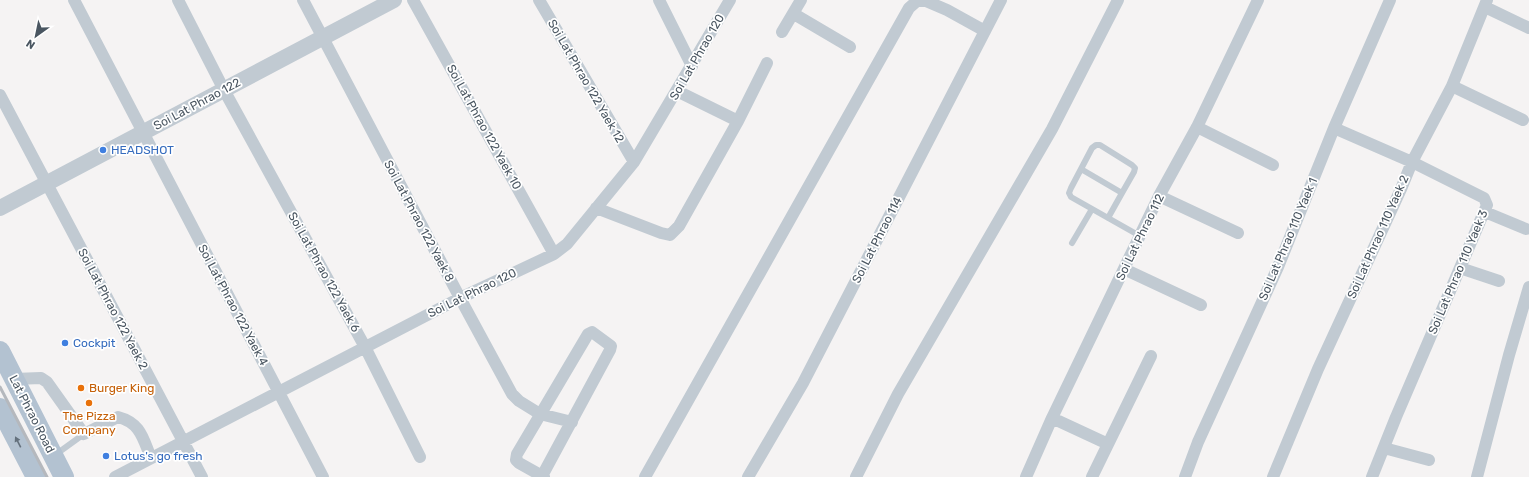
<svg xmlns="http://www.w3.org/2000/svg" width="1529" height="477" viewBox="0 0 1529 477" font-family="Rubik,sans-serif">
<rect width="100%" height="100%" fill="#f5f3f3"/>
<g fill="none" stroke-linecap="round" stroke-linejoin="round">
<path stroke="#c1cad2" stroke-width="6" d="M1081,169L1122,193L1108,218
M1122,193L1134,172L1135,168L1132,165L1100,145H1096L1092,148L1071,188L1069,193L1071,197L1140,236
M1072,243L1092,209
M55,455L84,434"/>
<path stroke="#c1cad2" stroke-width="12" d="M74,0L323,477
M178,0L224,90L365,347L420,457
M303,0L460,298L512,394L519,401L540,414L572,422
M413,0L554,254
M539,0L634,162
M659,0L692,66
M1485,7L1529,28
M794,14L850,47
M782,32L801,0
M1452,86L1523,120
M677,91L738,121
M0,95L202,477
M1197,127L1273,165
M1334,128L1412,162L1484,198L1487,205L1396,417L1372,477
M1159,196L1238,233
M596,208L661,233L670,235L679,226L738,121L767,63
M1485,212L1526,229
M1460,268L1499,281
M1124,269L1201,305
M14,379L41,378L47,382L84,434L118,417C141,423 143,439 151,458
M1052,418L1108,444
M1384,448L1429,460
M542,476L610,350L611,346L592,332L588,334L517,454L516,460L519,463L544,477
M115,477L460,298L554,254L567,244L634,162L730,0
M645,477L909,8L917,1H926L947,10L985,31
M748,477L803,383L1001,0
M856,477L898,394L1052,129L1118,0
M1026,477L1052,418L1159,196L1197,127L1258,0
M1092,477L1151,356
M1185,477L1198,442L1278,267L1334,128L1390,0
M1273,477L1318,369L1401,189L1412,162L1452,86L1487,0
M1477,477L1509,355L1529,287"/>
<path stroke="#c1cad2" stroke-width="16" d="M0,208L394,0"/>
<path stroke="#b3c2d1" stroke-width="20" d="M0,351L64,477
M0,408L36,477"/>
<path stroke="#b5b8bd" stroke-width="3" d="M0,387L47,477"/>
</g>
<defs><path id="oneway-solid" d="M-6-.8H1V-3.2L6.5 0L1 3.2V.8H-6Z"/></defs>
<use fill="#64717d" href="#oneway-solid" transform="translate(18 442) rotate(-117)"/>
<g fill="#3f7fe0" stroke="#fff" stroke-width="1.5">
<circle cx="103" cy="150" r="4"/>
<circle cx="65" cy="343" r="4"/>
<circle cx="106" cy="456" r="4"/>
</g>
<g fill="#e8710a" stroke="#fff" stroke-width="1.5">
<circle cx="81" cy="388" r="4"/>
<circle cx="89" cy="403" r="4"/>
</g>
<g text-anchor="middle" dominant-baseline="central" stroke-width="3.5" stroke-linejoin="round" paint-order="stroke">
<g font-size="12" fill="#4a5661" stroke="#fff">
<text transform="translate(697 57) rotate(-60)">Soi Lat Phrao 120</text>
<text transform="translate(586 81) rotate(60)">Soi Lat Phrao 122 Yaek 12</text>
<text transform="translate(197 104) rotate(-28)">Soi Lat Phrao 122</text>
<text transform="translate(484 127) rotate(61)">Soi Lat Phrao 122 Yaek 10</text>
<text transform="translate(419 221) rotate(62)">Soi Lat Phrao 122 Yaek 8</text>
<text transform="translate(1140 237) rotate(-64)">Soi Lat Phrao 112</text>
<text transform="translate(1378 237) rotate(-66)">Soi Lat Phrao 110 Yaek 2</text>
<text transform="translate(1288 239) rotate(-67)">Soi Lat Phrao 110 Yaek 1</text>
<text transform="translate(877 240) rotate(-63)">Soi Lat Phrao 114</text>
<text transform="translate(324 272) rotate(61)">Soi Lat Phrao 122 Yaek 6</text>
<text transform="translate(1458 272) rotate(-67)">Soi Lat Phrao 110 Yaek 3</text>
<text transform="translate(472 293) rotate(-26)">Soi Lat Phrao 120</text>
<text transform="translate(233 305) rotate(62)">Soi Lat Phrao 122 Yaek 4</text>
<text transform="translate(113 309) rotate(62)">Soi Lat Phrao 122 Yaek 2</text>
<text transform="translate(32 414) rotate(63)">Lat Phrao Road</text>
</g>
<g font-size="12" fill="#366cbe" stroke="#fff" text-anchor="start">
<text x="111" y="150">HEADSHOT</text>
<text x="73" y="343">Cockpit</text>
<text x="114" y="456">Lotus's go fresh</text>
</g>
<g font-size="12" fill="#c56008" stroke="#fff" text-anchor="start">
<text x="89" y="388">Burger King</text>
<text x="89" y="416" text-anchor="middle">The Pizza<tspan x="89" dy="14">Company</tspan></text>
</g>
</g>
<g transform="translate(36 36) rotate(213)" stroke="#ffffff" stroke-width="3" paint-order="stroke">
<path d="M0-3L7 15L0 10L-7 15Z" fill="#4a5661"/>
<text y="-6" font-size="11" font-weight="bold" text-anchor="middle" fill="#4a5661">N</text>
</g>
</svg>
